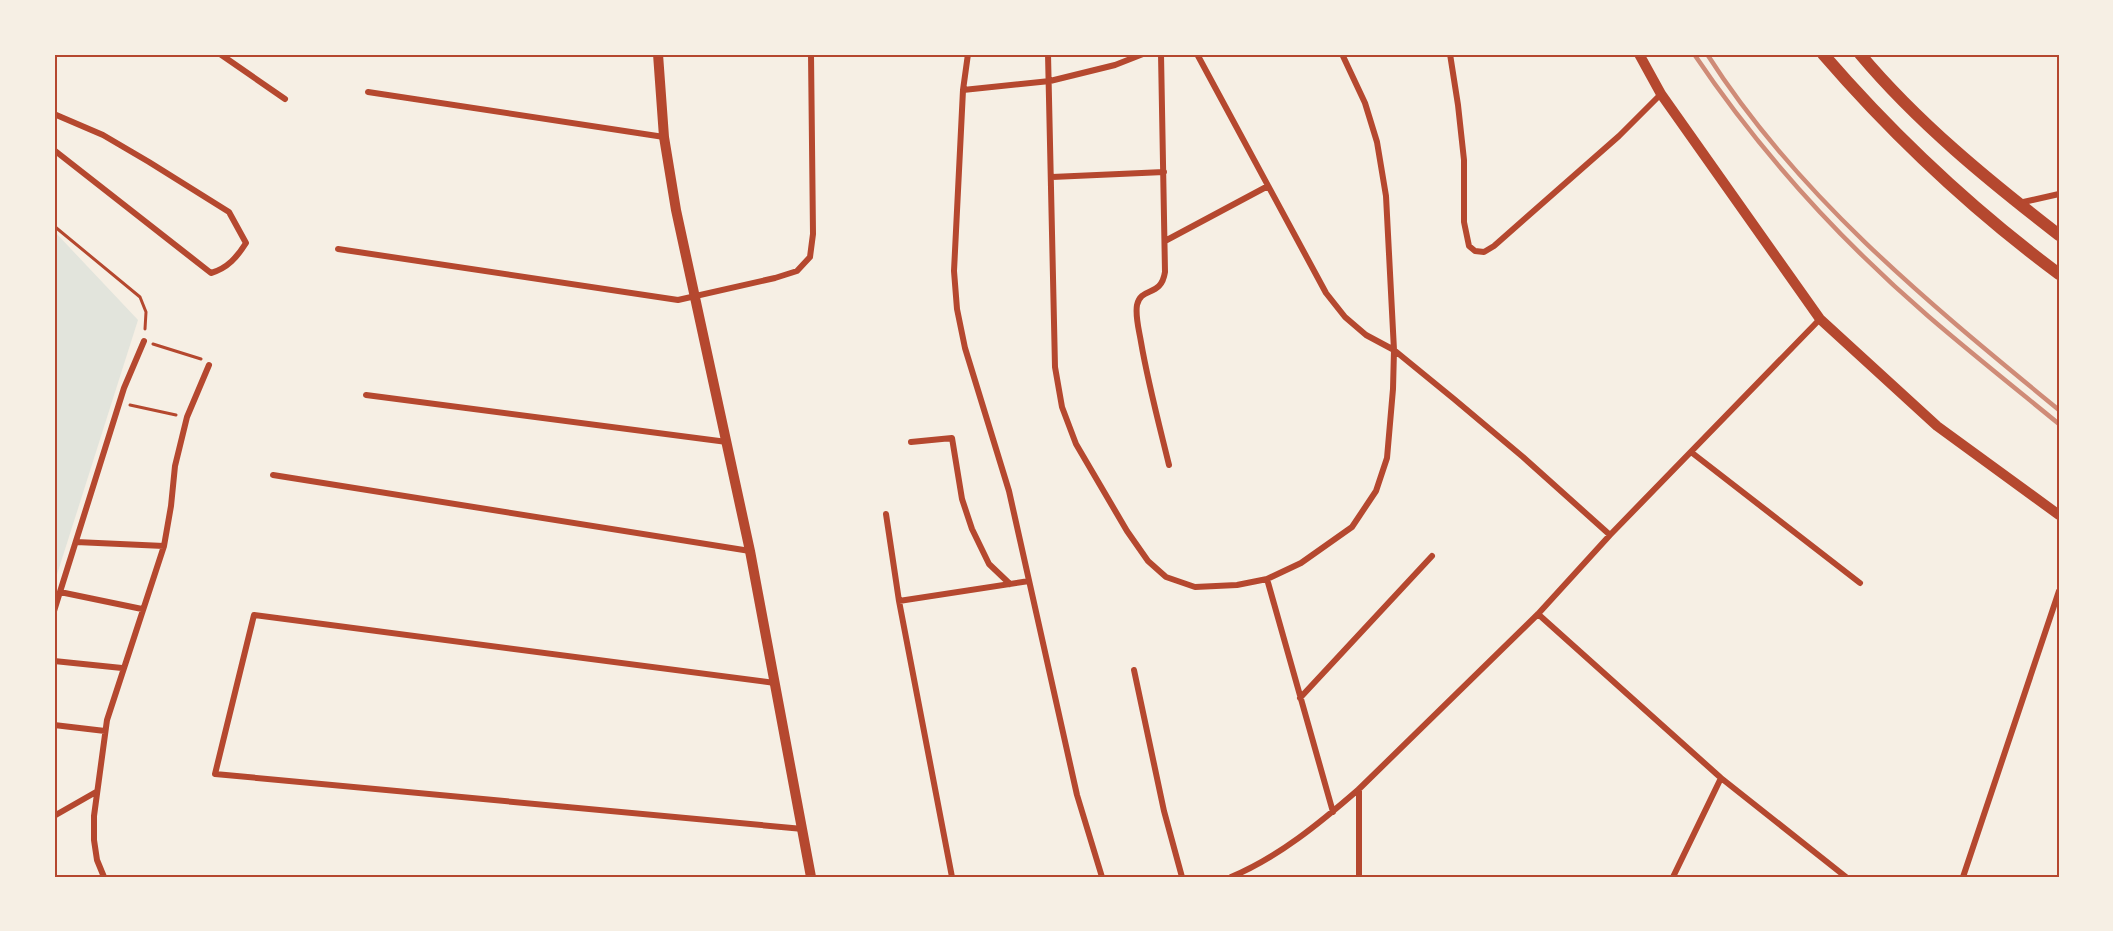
<svg xmlns="http://www.w3.org/2000/svg" width="2113" height="931" viewBox="0 0 2113 931" font-family="'DM Sans',sans-serif">
<rect width="100%" height="100%" fill="#f6efe4"/>
<path fill="#e2e4dc" d="M54,231L138,320L54,584Z"/>
<g fill="none" stroke-linecap="round" stroke-linejoin="round">
<path stroke="#b5482f" stroke-width="3" d="M54,226L140,297L146,312L145,329
M153,344L201,359
M130,405L176,415"/>
<path stroke="#b5482f" stroke-width="6" d="M220,54L285,99
M968,54L963,90L954,271L957,309L965,348L1009,491L1077,795L1102,877
M1048,54L1055,367L1062,407L1076,444L1127,531L1148,561L1166,577L1195,587L1237,585L1267,579L1301,563L1352,527L1376,491L1387,458L1393,389L1394,350L1386,196L1377,142L1365,103L1342,54
M1161,54L1165,272C1161,298 1141,286 1137,305C1135,316 1139,330 1141,342C1148,383 1159,424 1169,465
M1197,54L1326,293L1345,317L1366,335L1394,350L1454,399L1523,457L1610,535
M1450,54L1458,105L1464,160V222L1469,246L1475,251L1484,252L1494,246L1619,136L1661,94
M963,90L1050,81L1115,65L1143,54
M368,92L664,137
M54,114L103,135L149,162L229,212L246,243C237,257 228,268 211,273L54,150
M1052,177L1164,172
M2019,203L2059,194
M1165,241L1268,186
M338,249L678,300L775,278L797,271L810,257L813,234L811,54
M366,395L727,442
M911,442L952,438L962,499L972,529L989,564L1010,584
M1691,452L1860,583
M273,475L750,551
M886,514L899,601L952,877
M76,542L164,546
M1267,579L1333,812
M60,592L142,609
M899,601L1029,581
M54,611L124,388L144,341
M1538,614L1721,778L1846,877
M54,661L122,668
M1134,670L1164,811L1182,877
M775,683L254,615L215,774L803,829
M1300,698L1432,556
M54,725L105,731
M54,816L96,792
M104,877L97,860L94,840V816L107,720L164,546L171,506L175,466L187,417L209,365
M1231,877C1279,857 1321,822 1359,789L1538,614L1610,535L1820,319
M1359,877V789
M1673,877L1721,778
M1963,877L2059,591"/>
<path stroke="#b5482f" stroke-width="10" d="M658,54L664,137L676,210L750,551L811,877
M1639,54L1661,94L1820,319L1937,426L2059,515"/>
<path stroke="#b5482f" stroke-width="12" d="M1823,54C1893,135 1973,210 2059,274
M1860,54C1918,123 1988,180 2059,235"/>
<path stroke="#cf8b77" stroke-width="4.5" d="M1694,54C1760,152 1839,239 1928,316C1971,353 2015,388 2059,424
M1707,54C1798,197 1930,304 2059,410"/>
</g>
<rect width="2113" height="931" fill="none" stroke="#f6efe4" stroke-width="111"/>
<rect x="56" y="56" width="2002" height="820" fill="none" stroke="#b5482f" stroke-width="2"/>
</svg>
